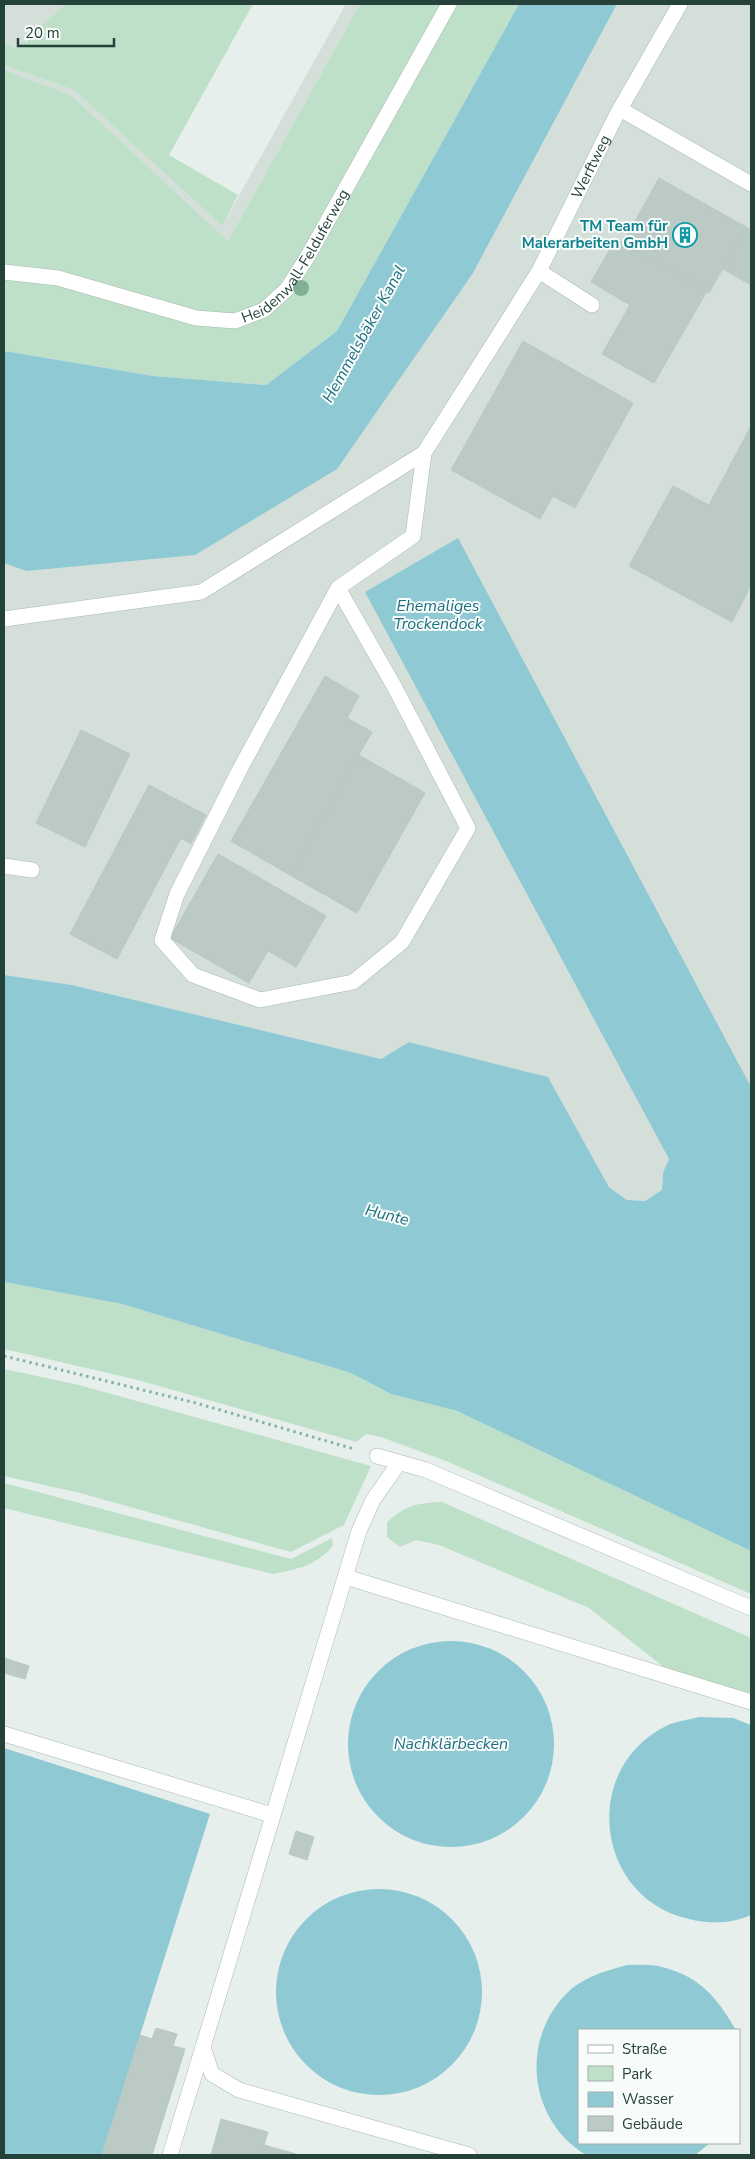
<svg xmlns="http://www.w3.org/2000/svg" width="755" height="2159" viewBox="0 0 755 2159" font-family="'Nunito Sans',sans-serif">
<rect width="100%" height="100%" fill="#e6efeb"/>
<path fill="#d4dfda" d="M4,4H66L16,48L4,43Z
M346,4H360L228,241L71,95L4,70V65L74,90L222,226Z
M617,4H751V1118L663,1173L662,1190L646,1201L627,1200L609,1187L548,1077L410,1042L381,1059L72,985L4,975V563L26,571L473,273Z"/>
<path fill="#bfe0c8" d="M66,4H253L169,155L238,195L222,226L74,90L4,65V43L16,48Z
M360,4H519L337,331L266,385L153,376L4,351V70L71,95L228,241Z
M4,1282L122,1304L351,1373L391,1394L457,1411L751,1551V1594L446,1461L381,1437L366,1434L356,1442L134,1379L4,1349Z
M4,1369L79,1385L371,1466L344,1525L291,1552L80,1493L4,1476Z
M4,1483L291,1559L332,1538L333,1546C314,1567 300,1568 273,1574L4,1508Z
M442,1502L751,1638V1694L665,1668L589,1608L439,1545L416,1540L400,1547L387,1537V1522C407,1505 416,1503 442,1502Z"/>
<path fill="#8ec9d4" d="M519,4H617L473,273L337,469L195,555L26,571L4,563V351L153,376L266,385L337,331Z
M458,538L751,1087V1551L457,1411L391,1394L351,1373L122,1304L4,1282V975L72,985L381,1059L409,1042L548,1077L609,1187L627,1200L645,1201L662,1190L663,1173L669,1159L365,592Z
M348 1744a103 103 0 1 1 206 0a103 103 0 1 1-206 0Z
M699,1717L733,1718L751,1725V1915C732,1924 709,1924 689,1919C595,1898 580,1769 666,1726C676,1721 689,1720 699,1717Z
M4,1748L210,1814L102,2155H4Z
M276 1992a103 103 0 1 1 206 0a103 103 0 1 1-206 0Z
M627,1965C638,1965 651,1964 662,1967C701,1977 717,1998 736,2030H579V2143H710L695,2155H586C530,2121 519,2043 566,1994C583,1977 605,1971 627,1965Z"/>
<path fill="#bbcac4" stroke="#b8c9c2" d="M659,178L746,227L709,293L623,243Z
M746,227L751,230V285L723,269Z
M616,239L707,291L654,383L602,354L630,305L591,282Z
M523,341L633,403L575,508L553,496L540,519L451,470Z
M751,426V585L732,622L629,566L673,486L709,505Z
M325,676L359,696L347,718L372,732L290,875L231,841Z
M81,730L130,754L85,847L36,823Z
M359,755L425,793L357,913L290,875Z
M149,785L206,815L191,844L181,838L117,959L70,934Z
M218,854L326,916L296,967L268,951L249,983L170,938Z
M4,1658L29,1666L25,1679L4,1673Z
M296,1831L314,1837L307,1860L289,1854Z
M156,2028L177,2034L173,2046L185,2049L152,2155H102L140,2035L152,2039Z
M221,2119L268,2132L261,2155H211Z
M264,2145L300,2155H261Z"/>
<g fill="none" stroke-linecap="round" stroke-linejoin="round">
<defs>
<g id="lane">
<path d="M620,109L751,184"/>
<path d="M539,271L592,305"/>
<path id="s1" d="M4,272L58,278L196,318L235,321L264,310L287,289L308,256L449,4"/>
<path d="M338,588L394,686L468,828L402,942L353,982L260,1000L193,975L162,940L177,894L240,769L338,588L413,536L424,453L502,330"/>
<path d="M4,619L201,592L424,453"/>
<path d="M4,866L32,870"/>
<path d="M377,1456L426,1470L751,1608"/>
<path d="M399,1463L373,1500L359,1531L203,2047L212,2074L239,2090L469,2155"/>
<path d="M346,1577L751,1702"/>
<path d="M4,1734L272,1815"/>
<path d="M170,2155L203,2047"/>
</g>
<g id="street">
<path id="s2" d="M502,330L539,271L616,116L680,4"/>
</g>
</defs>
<use href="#lane" stroke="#a8b8b2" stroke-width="16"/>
<use href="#street" stroke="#a8b8b2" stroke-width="16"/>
<path stroke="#86b3a5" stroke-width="3" stroke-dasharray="2.5 4" stroke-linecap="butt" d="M4,1356L196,1403L354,1449"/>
<use href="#lane" stroke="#fff" stroke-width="15"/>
<use href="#street" stroke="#fff" stroke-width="15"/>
</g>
<circle fill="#80af93" cx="301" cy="288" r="8"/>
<defs>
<symbol id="building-ring" viewBox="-11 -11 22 22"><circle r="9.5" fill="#f7fbf9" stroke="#0f9aa8" stroke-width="1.5"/><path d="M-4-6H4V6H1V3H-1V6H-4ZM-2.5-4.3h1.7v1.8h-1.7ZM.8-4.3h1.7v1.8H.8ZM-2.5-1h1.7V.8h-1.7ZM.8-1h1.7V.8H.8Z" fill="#0f9aa8"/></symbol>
</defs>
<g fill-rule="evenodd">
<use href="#building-ring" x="671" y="221" width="28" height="28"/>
</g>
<g text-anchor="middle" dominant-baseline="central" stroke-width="4" stroke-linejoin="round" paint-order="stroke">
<g font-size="15" fill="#24423a" stroke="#f7fbf9">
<text stroke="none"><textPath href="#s2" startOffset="186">Werftweg</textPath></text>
<text stroke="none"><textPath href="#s1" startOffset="329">Heidenwall-Felduferweg</textPath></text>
</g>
<g font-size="15" font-weight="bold" fill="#0d838f" stroke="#f7fbf9" text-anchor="end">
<text x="668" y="226">TM Team für<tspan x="668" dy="17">Malerarbeiten GmbH</tspan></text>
</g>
<g font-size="16" font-style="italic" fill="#1c6f80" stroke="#f7fbf9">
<text transform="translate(364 334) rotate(-61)">Hemmelsbäker Kanal</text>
<text x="438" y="606">Ehemaliges<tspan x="438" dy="18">Trockendock</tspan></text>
<text transform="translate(387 1215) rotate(14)">Hunte</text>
<text x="451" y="1744">Nachklärbecken</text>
</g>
</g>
<rect width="755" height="2159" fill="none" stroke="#24423a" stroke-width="10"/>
<rect x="578" y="2029" width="162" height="115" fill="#f7fbf9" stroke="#a3b1ad"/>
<rect x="588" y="2045" width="25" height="8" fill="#ffffff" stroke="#a3b1ad"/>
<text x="622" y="2054" font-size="15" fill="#24423a">Straße</text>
<rect x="588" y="2066" width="25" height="15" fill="#bfe0c8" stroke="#a3b1ad"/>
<text x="622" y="2079" font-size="15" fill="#24423a">Park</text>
<rect x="588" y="2092" width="25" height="15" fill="#8ec9d4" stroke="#a3b1ad"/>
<text x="622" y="2104" font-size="15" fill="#24423a">Wasser</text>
<rect x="588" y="2116" width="25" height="15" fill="#bbcac4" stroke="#a3b1ad"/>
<text x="622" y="2129" font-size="15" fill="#24423a">Gebäude</text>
<path d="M18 38v8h96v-8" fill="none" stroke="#24423a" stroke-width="2.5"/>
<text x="25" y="38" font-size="15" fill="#24423a" stroke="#f7fbf9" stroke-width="4" paint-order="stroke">20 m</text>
</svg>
